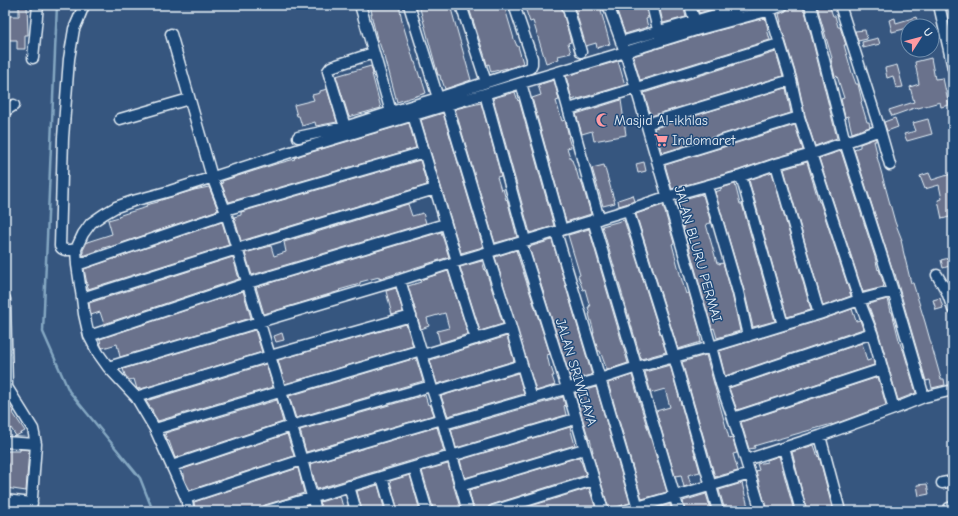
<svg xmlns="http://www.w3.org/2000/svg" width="958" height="516" viewBox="0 0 958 516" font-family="'Comic Neue',sans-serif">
<rect width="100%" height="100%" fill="#36567f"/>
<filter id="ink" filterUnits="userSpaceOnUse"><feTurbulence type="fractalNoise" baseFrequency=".025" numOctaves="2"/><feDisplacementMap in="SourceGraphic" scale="8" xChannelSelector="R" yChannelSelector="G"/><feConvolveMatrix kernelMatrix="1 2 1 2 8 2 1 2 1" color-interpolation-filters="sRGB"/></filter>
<g filter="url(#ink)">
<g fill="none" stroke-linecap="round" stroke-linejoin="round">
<path stroke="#84a7c2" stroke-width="2.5" d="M57,5L43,332L69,391L140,478L153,511"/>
</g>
<path fill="#6a728c" stroke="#e8f1f8" d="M19,5H27L28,35H25V49H17V40H5V16H19Z
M370,5H399L402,21L414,62H415L420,78L421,77L426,93L397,102L385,57H384L379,42L378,43L371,14H372Z
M419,5H450L471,80L445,89L442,80H441L440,75H438Z
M468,5H504L514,39L517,46H518L523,63L507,69V68L491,72L489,64L487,65L485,57Z
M524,5H561L571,42L568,43L571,53L558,56L559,59L546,63L533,21L530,22Z
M574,5H600L602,11H601L610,44L597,48L596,43L586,46Z
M615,5H644L645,8H646L648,18L646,19L648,27L625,34Z
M659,5H681L682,9H684L686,17L663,23Z
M697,5H726L699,13Z
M797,5H802L806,15L837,138L815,146L805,115L797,78L780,22H781L779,14L786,11L789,7Z
M817,5H829L833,16H835L838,27H840L846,45H844L852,73L856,84H858L862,101L861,102L867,122H869L870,127L852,133L848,116L845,117L841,99L844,98L837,76L835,77L831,59L832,58L820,17Z
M916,17L919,26H908V28L892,32L889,20L895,18L896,23Z
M765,18L768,29H767L770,40L640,80L633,56L698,36Z
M865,30L867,39L858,41L855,31Z
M878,38L880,44L863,48L862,42Z
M776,52L783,76L651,116L644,93Z
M931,58L935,79L943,78L947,97L949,105L941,107L940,102L918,108L917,107L892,116L889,110L914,102L910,87L919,84L915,62Z
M618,61L625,85L578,99V98L572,100L566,76Z
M897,65L903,87L896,88L893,76L887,78L885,68Z
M371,66L373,74H372L381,108L349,117L336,76Z
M554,80L559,100L556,101L562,121L565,120L569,137H568L571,147L567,148L571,160H572L575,169H576L579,180H581L591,214L566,222L532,98L541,95L538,85Z
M786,88L791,113L662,153L654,128Z
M327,89L337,122L316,126L315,122L302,126L299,116H297L294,105L314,100L312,95L320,93V91Z
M515,92L518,101L519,100L554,226L530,233L493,98Z
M621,100L626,135L594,141L592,131L582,134L576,114Z
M481,103L501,176L497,177L501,190L503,189L506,200L507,199L517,237L495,243L455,109Z
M443,113L483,247L461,253L421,120Z
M895,118L898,127L887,131L884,122Z
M928,119L932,134L907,141L904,134L916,131L913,123Z
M409,123L416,148L229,202L221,183H223L222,181L279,163H280L295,159L294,158L302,155Z
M795,125L803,150L774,158L739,170L672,189L665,165Z
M876,138V141H874L877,153H876L895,222L902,240H901L903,249V250L911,283H913L925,322L941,379H944L945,385L932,388L930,380L926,381L895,274H894L854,149L860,147V144Z
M841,151L875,257L878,270L879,269L884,285L883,286L884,287L863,292L819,158Z
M420,160L427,185L241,241L234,217L241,215V212Z
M644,162L646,171L638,173L636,164Z
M807,162L819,202H820L851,296L823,306L784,169Z
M604,165L615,203L603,206L592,168Z
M772,172L811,310L787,317L749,180Z
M929,173L932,180L951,174L953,181V216L942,219L938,200L942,199L939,185L925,189L920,176Z
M735,184L740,204H742L775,321L753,327L744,290L715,192L721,190V188Z
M209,187L218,210L110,247V246L97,250V251L83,256V250L87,242L112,234L108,220L119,217L118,216L127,213L147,207L146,205L158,202V201L194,190Z
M702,194V196L703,195L711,223L706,224L709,235L717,263H719V264L723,263L732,294L740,331L717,338L714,328L712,329L676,201Z
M633,195L635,201L619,206L618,200Z
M408,204L412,216L423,213L426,223L252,275L245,253L271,246L274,256L286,252L284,242Z
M663,205L674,243L672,244L680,274L686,294L689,293L700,332H699L701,342L678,349L636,214Z
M624,220L666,352L641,359L621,290L602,226Z
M222,222L229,245L88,289L84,269Z
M589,229L628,363L607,370L600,351H598L593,332H594L589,314H590L588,307H590L585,289L583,290L578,276L580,275L568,235Z
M441,232L449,257L379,279V277L360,282V284L339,290L340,291L264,314L256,287Z
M552,240L592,375L571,380L529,247Z
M516,250L550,354L547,355L550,368L551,367L554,376H552L555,385L536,391L495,257Z
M233,257L239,279L104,324L100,312L91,315L89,303Z
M953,257V265L943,268L941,260Z
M482,261L485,271H486L503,324L480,331L460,267Z
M448,271L468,334L440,343L437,331L449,328L445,313L427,318L429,326L421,329L408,286L421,282L420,280Z
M396,288L403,312L392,315L386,291Z
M243,291L251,318L120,357L117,344L103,348L101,346L100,339Z
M940,298L943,308L936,310L933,300Z
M888,299L891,312H892L899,340L902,349H903L916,393L898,400L878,331L868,304Z
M852,309L856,321L860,320L863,329L725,376L719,351L821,320Z
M406,324L413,346L285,384L278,360Z
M255,330L262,352L141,389V388L137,389L134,379L129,380L125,375L123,369Z
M282,333L284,340L276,342L274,336Z
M507,336L514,361L437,384L430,360Z
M862,343L867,361L873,359L874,365L737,410L729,388Z
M706,355L729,438L732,437L737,453L733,454L738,471L715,477L682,362Z
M416,358L423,381L296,418L289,396Z
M266,364L273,387L158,421L153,413L152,409H151L146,401Z
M670,365L700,472L688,475L691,485L684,487L681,475L675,476L656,411L670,407L665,389L651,393L645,372Z
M518,373L524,394L448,416L441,396Z
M632,375L638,397L667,492L642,499L608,383Z
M878,377L886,405L832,425V424L764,443L754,446L755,448L749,449L741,422Z
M596,387L630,503L609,509L592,452H593L590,439L589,440L575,393Z
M425,395L428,405L430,404L434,415L306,452L300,430Z
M563,397L565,405L564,406L566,415L456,448L451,429Z
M5,399L14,412L13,413L25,431L16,436L11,428L8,430L5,426Z
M277,400L283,422L175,458L169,441H168L167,440L165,433Z
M437,427L444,451L317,489L310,464Z
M570,427L575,445L465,478L460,460Z
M287,434L294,456L190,490L185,481L183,469Z
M814,445L818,457L819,456L833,511H819L818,508L807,511L792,452Z
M20,449L29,450L26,491L6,488L8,463H5V451H20Z
M779,456L794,511H767L756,471L759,470L757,464L767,462V460Z
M579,457L580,461H581L586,475L491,505L488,507L487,511H474L469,490Z
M448,464L454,487L461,511H434L422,471Z
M298,468L304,493L265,505L262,507L248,511H195L194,502Z
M410,475L420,511H398L390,481Z
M742,483L749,511H725V506L724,507L719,490Z
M927,484L929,494L919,496L917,485Z
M378,485L385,511H362L357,491Z
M589,488L596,509L588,511H515Z
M706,494L711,510L708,511H685L683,501Z
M340,496L343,507L348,506L349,511H322L320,502Z
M670,504L672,511H647Z
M308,506L309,511H290Z"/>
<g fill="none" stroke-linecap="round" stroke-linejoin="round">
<defs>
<path id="minor" d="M360,5L391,112
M409,5L438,98
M461,5L486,82
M567,5L581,52
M608,5L625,52L636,88L711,347L721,384L733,418L761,511
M652,5L660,38
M690,5L696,26
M768,5L791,80L799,117L859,300L872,333L894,409
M810,5L845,142L893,291L924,397
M840,5L880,130L890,165
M939,5L953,68
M171,34L212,177L225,210L302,460L316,511
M621,42L750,5
M33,58L38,5
M558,72L599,219
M521,83L562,230
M485,94L525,240
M447,105L491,251
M569,109L779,44
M5,111L14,105
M413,115L457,261
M120,119L189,99
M646,124L791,80
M345,127L328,71L331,67L373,53
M298,137L345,127L391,112L438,98L530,68L532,64V58L514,5
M657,161L799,117
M776,164L819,314
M741,176L783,325
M707,186L738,292L748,336
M225,210L424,152
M628,210L674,357L718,511
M593,220L679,511
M556,232L600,379L639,511
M521,242L567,388L603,511
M76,249C70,250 63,252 60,246L63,138L69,59L74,29L78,20L84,5
M487,252L511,328L532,399
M452,263L476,339
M77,265L226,214
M937,275L947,292L953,309
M400,280L433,392L442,419L452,456L468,511
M82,298L237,249L435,189
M5,299L7,387
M89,336L248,283L445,224
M423,355L511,328
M108,367L400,280L452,263L628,210L666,197L741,176L776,164L812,154L880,130
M5,384L33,429L36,444L31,511
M721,384L872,333
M433,392L522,365
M136,397L270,356L411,316
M733,418L882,369
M444,424L600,379L637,367L711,347L819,314L859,300L893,291
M155,429L421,350
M820,436L840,511
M5,442L36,444
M784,448L801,511
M746,460L820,436L894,409L924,397L953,390
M172,466L291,426L431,386
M414,467L427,511
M382,477L392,511
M942,483L953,481
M349,486L356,511
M460,486L584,449
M186,498L302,460L442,419
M5,500L32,503
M949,508L953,507
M5,509L25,511
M189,511L186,498L155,429L136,397L108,367L98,353L89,336L84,314L82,298L77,265L76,249L83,234L91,223L104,214L116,207L133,201L170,191L300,149L625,52L696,30L770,10L783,5
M267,511L575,419
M493,511L593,480
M624,511L750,474"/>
</defs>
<use href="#minor" stroke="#e8f1f8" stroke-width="13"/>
<use href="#minor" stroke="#1f4a7a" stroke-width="10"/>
</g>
</g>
<defs>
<symbol id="mosque-bare" viewBox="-9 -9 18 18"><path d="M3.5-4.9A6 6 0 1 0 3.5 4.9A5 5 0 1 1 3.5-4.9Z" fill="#ff9aa2" stroke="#1f4a7a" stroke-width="2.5" paint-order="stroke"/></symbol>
<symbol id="supermarket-bare" viewBox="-9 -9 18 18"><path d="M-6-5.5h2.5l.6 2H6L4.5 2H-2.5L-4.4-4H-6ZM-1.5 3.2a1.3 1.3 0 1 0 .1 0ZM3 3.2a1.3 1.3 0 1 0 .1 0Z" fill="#ff9aa2" stroke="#1f4a7a" stroke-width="2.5" paint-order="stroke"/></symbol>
</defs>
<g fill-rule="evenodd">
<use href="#mosque-bare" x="593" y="110" width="20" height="20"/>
<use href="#supermarket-bare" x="651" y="130" width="20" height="20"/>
</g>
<g text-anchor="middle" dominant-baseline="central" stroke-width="3" stroke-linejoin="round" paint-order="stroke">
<g font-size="14" fill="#e8f1f8" stroke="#1f4a7a" text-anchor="start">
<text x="614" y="120">Masjid Al-ikhlas</text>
<text x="672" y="140">Indomaret</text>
</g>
<g font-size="14" fill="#e8f1f8" stroke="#1f4a7a">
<text transform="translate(698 254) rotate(74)">JALAN BLURU PERMAI</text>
<text transform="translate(576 372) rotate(73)">JALAN SRIWIJAYA</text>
</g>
</g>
<rect width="958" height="516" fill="none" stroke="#1f4a7a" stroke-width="20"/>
<rect x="10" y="10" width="938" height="496" fill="none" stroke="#e8f1f8" stroke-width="1.5" filter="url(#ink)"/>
<g transform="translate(920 38) rotate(54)"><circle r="19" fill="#1f4a7a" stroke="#6f8dac"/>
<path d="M0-3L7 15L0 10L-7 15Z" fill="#ff9aa2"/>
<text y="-6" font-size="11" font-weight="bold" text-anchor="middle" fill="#e8f1f8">U</text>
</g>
</svg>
